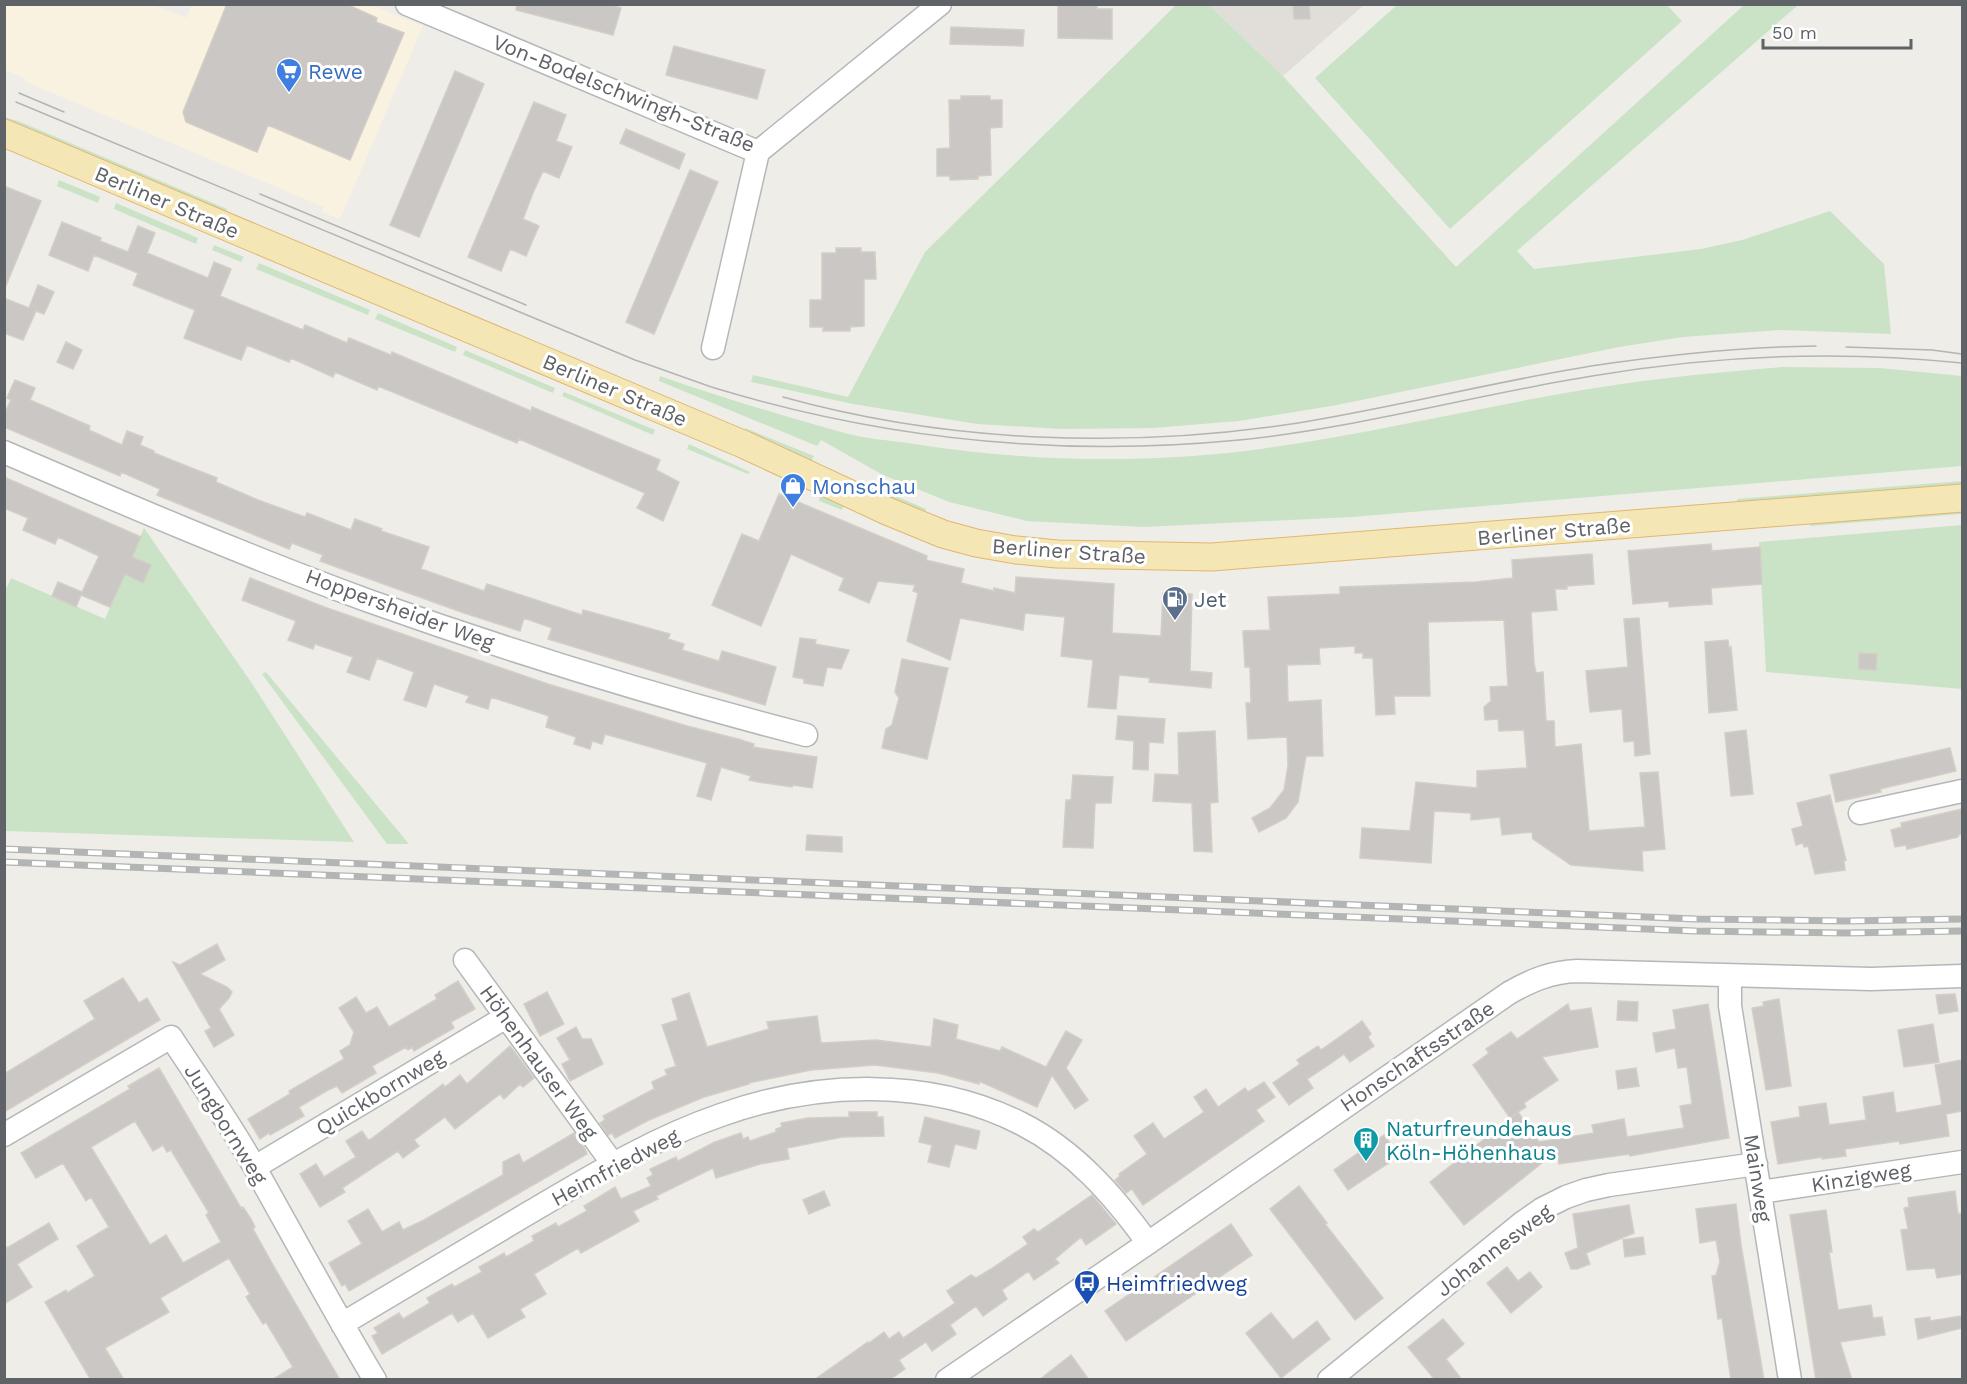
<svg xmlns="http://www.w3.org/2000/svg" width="1967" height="1384" viewBox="0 0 1967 1384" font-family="'Work Sans',sans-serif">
<rect width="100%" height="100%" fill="#efede8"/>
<path fill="#faf2e1" d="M4,5H153L186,18L192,5H371L423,26L340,219L322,212L324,207L24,81L25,78L5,70Z"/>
<path fill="#e1ded9" d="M1209,5H1364L1283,76Z"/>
<path fill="#cae3c7" d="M1177,4L1209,5L1283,76L1456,267L1744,5H1798L1517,251L1534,269L1701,249L1742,240L1830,211L1884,264L1891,334L1781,330L1683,337L1619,347L1337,405L1239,421L1153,428L1062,429L977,424L853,404L751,382L753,375L848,397L925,252Z
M1397,5H1667L1682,21L1450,229L1315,78Z
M4,117L18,121L227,209L225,215L5,123Z
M59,180L100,197L98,203L57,186Z
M116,203L198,238L196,244L114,209Z
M214,245L244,257L241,262L212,250Z
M259,263L370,310L368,315L256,269Z
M378,313L457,347L455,352L375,319Z
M465,350L555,388L553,393L463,355Z
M1782,367L1880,368L1962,376V466L1352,517L1145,527L1027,521L949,502L883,475L821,440L817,446L659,381L660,376C720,397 780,415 841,432C864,439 890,440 914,444C1023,461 1135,464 1245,451C1363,436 1478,407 1595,388C1657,378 1719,372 1782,367Z
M564,392L655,430L653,435L562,396Z
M745,428L814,456L811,462L743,434Z
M689,444L750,472L748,474L687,449Z
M1962,481V488L1902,489L1842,498L1738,506L1737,499Z
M877,488L926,509L924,515L875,493Z
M820,495L844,505L842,510L819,501Z
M1962,508V514L1810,526V520L1904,516Z
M1962,525V689L1766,672L1759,542Z
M144,528L251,682L354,842L5,831L4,593L11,578L105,619Z
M266,672L409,844H387L262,674Z"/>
<path fill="#cac7c4" stroke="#d3cec6" stroke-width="1.5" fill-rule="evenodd" d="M227,4H346L377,18L376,22L404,33L350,160L268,125L257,152L186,122L183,112Z
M517,4H610L621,8L613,35L516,10Z
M1058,4H1097V9H1112V39L1058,38Z
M1293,4H1309L1310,19H1294Z
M951,27L1024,30L1023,46L950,44Z
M674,46L765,70L757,99L666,75Z
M455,71L484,84L419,237L390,225Z
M961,96H990V100H1002V127L990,128L991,175L978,176V179L950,180V176H937V149L950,148L949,100H961Z
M534,102L566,115L556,141L572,147L559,178L543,171L533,193L523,219L539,226L526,256L510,249L501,271L468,257Z
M626,129L685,154L679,169L620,143Z
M690,170L718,182L654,334L626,322Z
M4,186L41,201L5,288H4Z
M62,222L101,238L100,241L128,252L138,226L155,233L147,253L208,278L214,262L231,269L220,296L303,330L305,325L347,343L349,338L391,355L392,352L531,411L532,407L660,460L656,470L679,482L663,521L637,508L645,493L519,439L517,443L378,386L377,390L335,372L333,377L291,358L289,362L247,345L241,360L184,338L195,310L133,285L138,273L94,255L88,271L49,255Z
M836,248H861V252H875L876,279H864V326L850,327V331H823V327H810V300H822V253H836Z
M38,285L54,292L44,314L36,311L23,340L4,333V298L29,308Z
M66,342L82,350L73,369L57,362Z
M15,380L35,388L30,400L90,426L89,430L122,445L127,431L143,437L140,445L154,451V453L217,478L216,482L258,500L305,517L307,513L351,530L355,519L382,529L381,531L429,547L421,569L484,591L487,584L582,615L583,610L670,634L668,639L684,644L682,650L719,661L722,651L776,667L765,705L548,639L552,628L524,618L520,631L464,613L320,561L323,555L292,543L289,549L157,495L160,489L121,472L120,476L4,427V414L11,400L7,398Z
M4,477L141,537L132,557L151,565L143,583L125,574L110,607L81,595L76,607L52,596L58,582L82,592L99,556L58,537L55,544L23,530L28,518L4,508Z
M779,494L927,556L926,560L964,569L961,583L994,591V588L1015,593L1016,577L1114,584L1112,633L1161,636L1163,593L1192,594L1190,671L1212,673L1211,688L1149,682L1150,678L1119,675L1116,709L1088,707L1093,660L1061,656L1065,617L1025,613L1023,630L960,618L950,660L907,641L918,593L913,591L915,585L878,581L869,603L839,590L844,578L791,554L761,626L712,605L742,534L759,541Z
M1711,544L1712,551L1760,547L1762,584L1711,588L1712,604L1669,607V601L1633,604L1628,551Z
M1592,554L1594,584L1567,586V589H1555L1557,610L1531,612L1534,663L1536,673L1543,672L1546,721H1554L1555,747L1581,744L1589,831L1645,827L1640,773L1658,772L1665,849L1642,851L1643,871L1571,865L1533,839L1532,832L1502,835L1500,817L1471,820V813L1434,811L1431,863L1360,858L1362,828L1410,831L1416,782L1477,788V771L1527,768L1524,730L1499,731L1498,719L1485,720L1484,707L1491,701L1490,687L1508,686L1504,620L1428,622L1430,696H1394L1395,714L1376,715L1373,658H1363V653H1355V646L1319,648L1320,664L1287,665L1288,702L1321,700L1323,756H1306L1298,802L1286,818L1259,832L1252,818L1270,808L1284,790L1288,765L1287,737L1248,739L1246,703H1251L1250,667H1245L1243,631L1270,630L1268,597L1340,594V587L1476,582L1513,578L1512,560Z
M250,578L327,608L548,684L687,726L738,739L754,744L753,747L817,757L812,788L793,785L792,787L758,782L749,780L751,776L721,767L711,800L697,796L707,763L605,734L602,744L592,741L590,749L574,744L576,737L546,727L549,716L491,697L488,709L466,702L469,696L434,684L426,707L404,700L414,672L377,658L369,680L347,672L353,657L315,644L313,649L288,640L296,621L242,600Z
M1639,618L1650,754L1635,756L1634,741L1624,742L1622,709L1590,712L1586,671L1628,667L1624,619Z
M800,638L816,640L815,644L849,650L841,669L827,667L823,686L804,683V679L793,677Z
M1728,640L1729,648L1731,647L1737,710L1709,713L1705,642Z
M1859,653L1877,654L1876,670L1859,669Z
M902,659L948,668L927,759L882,748L886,729L892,725L899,698L895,692Z
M1118,716L1165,719L1163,743L1149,742L1148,770L1133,769L1134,741L1116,739Z
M1746,730L1753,794L1731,796L1725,733Z
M1215,731L1218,802L1210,803L1212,852L1194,851L1192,803L1153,801L1155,774L1179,775L1178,733Z
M1950,748L1956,771L1880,789L1881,792L1836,802L1830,775Z
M1073,775L1113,777L1111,803H1095L1093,848L1063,847L1066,800H1071Z
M1830,795L1846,860L1844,861L1845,870L1815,874L1808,846L1804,847L1803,843L1796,845L1792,829L1803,826L1797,803Z
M1962,809V834L1958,835V837L1907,849L1906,845L1895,847L1891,830L1902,827L1901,823Z
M807,835L842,837V852L806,850Z
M217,944L225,960L200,974L227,987L232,992L229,998L219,1009L234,1035L214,1047L205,1031L211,1028L173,962L180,965Z
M123,978L139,1003L147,998L160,1020L4,1112V1074L95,1019L84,1001Z
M458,981L475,1009L451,1022L454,1028L414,1051L412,1047L408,1050L406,1047L372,1066L376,1073L342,1093L337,1086L328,1090L299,1107L304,1116L270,1135L269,1133L260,1139L248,1119L290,1094L289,1091L344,1059L340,1051L350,1045L354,1032L339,1008L356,997L366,1013L377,1007L389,1027L437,999L435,995Z
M547,992L564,1024L540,1036L524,1004Z
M689,993L707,1047L769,1029L767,1022L817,1016L821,1043L876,1040L931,1047L934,1019L958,1025L956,1039L1000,1051L1002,1047L1046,1067L1066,1031L1082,1040L1066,1068L1088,1100L1075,1109L1052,1075L1037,1107L979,1081V1084L938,1073L875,1065L811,1070L749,1083V1084L704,1097L649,1120L615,1138L612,1133L608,1135L600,1123L605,1120L603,1116L654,1089L652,1082L667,1075L665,1070L676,1066L662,1025L678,1020L672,999Z
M1955,994L1958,1011L1939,1014L1936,995Z
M1779,999L1791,1086L1766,1090L1752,1008L1764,1006L1763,1002Z
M1618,1001L1638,1002L1637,1021L1617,1020Z
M1568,1004L1570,1011L1591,1008L1598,1047L1542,1057L1558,1080L1524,1103L1526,1107L1518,1112L1539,1142L1594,1133L1592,1125L1624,1119L1627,1137L1684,1128L1680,1106L1692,1104L1687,1067L1678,1068L1675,1048L1656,1052L1653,1033L1676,1029L1673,1010L1708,1004L1729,1138L1630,1156L1629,1154L1559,1164L1557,1151L1464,1225L1430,1182L1517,1113L1510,1118L1473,1065L1489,1053L1486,1049L1511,1032L1517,1039Z
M1362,1021L1371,1034L1368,1037L1374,1046L1350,1062L1344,1054L1327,1066L1307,1079L1313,1088L1289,1105L1273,1083L1300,1064L1297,1060L1318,1046L1321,1050Z
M1933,1024L1939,1062L1904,1067L1898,1030Z
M576,1027L582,1039H591L603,1064L570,1081L562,1064L570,1060L557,1038Z
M510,1046L534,1078L523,1087L520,1084L504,1099L500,1094L455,1129L445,1117L414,1140L419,1146L403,1158L398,1151L342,1188L345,1192L320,1207L300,1174L316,1164L324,1177L356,1157L346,1141L362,1131L368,1140L371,1139L443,1084L445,1087L460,1075L467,1084Z
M1962,1060V1111L1946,1114L1949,1136L1900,1144L1899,1141L1845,1149L1846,1156L1822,1159V1157L1778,1164L1771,1122L1800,1117L1799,1107L1826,1103L1829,1125L1866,1120L1863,1097L1893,1092L1896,1113L1942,1105L1935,1065Z
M159,1068L241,1208L243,1207L251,1219L255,1227L253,1229L273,1265L340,1380H272L293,1367L266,1322L263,1324L246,1297L250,1294L229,1258L160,1298L169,1312L105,1348L124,1380H91L45,1302L66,1290L67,1293L95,1276L77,1246L109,1227L91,1197L86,1201L63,1163L36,1178L21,1153L130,1089L128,1086ZM135,1121L153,1151L163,1145L167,1152L171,1150L209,1213L206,1215L221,1242L183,1263L166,1235L150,1245L91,1147Z
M1636,1068L1639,1086L1618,1089L1616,1071Z
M1264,1082L1275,1097L1256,1110L1264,1121L1143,1205L1132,1189L1126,1193L1115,1180L1120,1176L1119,1174L1147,1154L1134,1136L1153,1123L1164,1139L1204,1112L1194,1097L1206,1089L1218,1107L1245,1088L1248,1092Z
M849,1112H877V1117H883L884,1136L842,1137L787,1148L789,1159L760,1164L716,1178L713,1168L656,1196L658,1199L633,1211L639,1221L581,1253L578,1248L534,1274L546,1294L520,1309L525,1317L488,1338L473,1313L458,1322L452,1313L382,1354L372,1336L378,1333L374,1328L399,1313L403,1319L430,1303L427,1298L452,1284L454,1287L482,1272L479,1267L504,1253L506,1257L534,1241L532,1236L556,1223L558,1227L587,1211L584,1206L615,1187L621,1199L651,1186L647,1178L653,1175L650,1169L676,1157L678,1161L715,1142L741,1133L743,1139L748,1137L750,1141L776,1132V1129L782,1127L781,1123L808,1118L849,1117Z
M925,1117L980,1131L976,1149L955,1144L949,1167L928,1162L932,1145L919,1142Z
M574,1133L585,1149L587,1154L349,1291L345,1284L342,1286L329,1263L362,1244L348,1221L368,1209L382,1232L399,1222L403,1230L424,1220L503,1175V1162L519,1154L523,1163Z
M1384,1135L1399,1156L1348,1190L1334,1170Z
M1299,1186L1327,1223L1325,1224L1383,1298L1355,1320L1270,1209Z
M824,1191L830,1205L809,1214L803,1200Z
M1955,1191L1958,1214L1962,1213V1274L1937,1278L1935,1268L1907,1270L1901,1230L1908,1229L1904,1208L1909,1207L1908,1198Z
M1092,1195L1116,1224L1086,1245L1081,1237L1055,1259L1059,1263L1034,1280L1029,1272L1026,1273L1002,1290L1007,1299L983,1316L976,1306L950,1325L956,1334L932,1351L926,1342L899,1360L905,1369L889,1380H814L868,1342L869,1343L884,1332L889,1339L899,1332L903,1338L955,1303L947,1291L971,1275L976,1278L991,1269L1028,1244L1023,1237L1034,1229L1038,1232Z
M1736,1204L1741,1245L1764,1380H1731L1722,1318L1718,1319L1712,1276L1716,1275L1720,1262L1716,1240L1700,1243L1696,1209Z
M1629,1205L1634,1233L1586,1253L1590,1264L1577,1269H1571L1565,1253L1578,1248L1573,1214Z
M1826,1210L1832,1252H1829L1838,1310L1871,1305L1873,1318L1882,1317L1885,1335L1840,1342L1852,1380H1816L1790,1215Z
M49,1223L58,1239L17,1264L32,1287L4,1304V1244L7,1248Z
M1231,1224L1252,1255L1126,1341L1105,1311Z
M1643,1237L1645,1254L1625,1257L1623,1240Z
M1507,1267L1518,1281L1530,1272L1542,1287L1511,1313L1487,1283Z
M1271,1313L1293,1340L1317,1321L1330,1339L1281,1378L1246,1333Z
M1962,1316V1328L1918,1339L1915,1319L1930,1317V1321Z
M1443,1319L1464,1344L1446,1359L1462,1380H1435L1408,1347Z
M1071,1355L1089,1380H1039Z"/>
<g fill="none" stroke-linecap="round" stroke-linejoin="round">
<defs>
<path id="minor" d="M407,4L758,152L940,4
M713,348L758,152
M4,452C125,504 246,556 369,601C512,652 659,697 806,735
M1860,813L1962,791
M465,960L613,1164
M1730,976V1006L1790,1380
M4,1135L171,1037C199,1080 230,1123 255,1168C295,1239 333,1310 375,1380
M255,1167L506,1017
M1760,1192L1962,1162
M342,1324C405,1286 469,1249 532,1211C593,1175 654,1138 721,1115C816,1081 930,1077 1022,1124C1075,1151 1114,1196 1148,1243
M947,1380L1148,1243L1509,993C1532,980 1551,972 1577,971L1871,979L1962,976
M1329,1380L1522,1223L1542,1209L1566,1197L1586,1190L1609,1185L1756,1164"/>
<path id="major" d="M4,133L745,445L887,511L943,534L976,543L1016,550L1057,554L1212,557L1962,498"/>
</defs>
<use href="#minor" stroke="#b4b7ba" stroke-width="25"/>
<use href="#major" stroke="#e0b76f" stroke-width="29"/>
<use href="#minor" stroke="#fff" stroke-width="22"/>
<use href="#major" stroke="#f5e6b6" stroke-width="27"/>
<path stroke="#b3b4b4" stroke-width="1.5" d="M19,93L64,112
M16,102L635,360C662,369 690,380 718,389C888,440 1063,457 1239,440C1358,428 1474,395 1592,376C1715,355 1838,350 1962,363
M260,194L526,305
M1846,347L1932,350L1962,354
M783,397C948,443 1128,449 1298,423C1396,407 1493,382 1591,366C1666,355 1740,347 1816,346"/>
<defs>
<path id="rail" d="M4,849L1696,919L1846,921L1962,919
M4,862L1695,931L1846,933L1962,931"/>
</defs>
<use href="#rail" stroke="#b3b4b4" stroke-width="7"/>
<use href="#rail" stroke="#fff" stroke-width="4.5" stroke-dasharray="14" stroke-linecap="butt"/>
</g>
<defs>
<symbol id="supermarket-pin" viewBox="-11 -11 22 30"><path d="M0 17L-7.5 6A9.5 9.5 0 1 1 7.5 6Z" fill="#3f7fe0" stroke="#fff"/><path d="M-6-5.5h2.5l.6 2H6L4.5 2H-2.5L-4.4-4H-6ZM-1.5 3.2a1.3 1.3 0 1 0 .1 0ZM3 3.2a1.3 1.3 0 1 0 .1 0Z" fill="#fff"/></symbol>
<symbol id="shop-pin" viewBox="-11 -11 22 30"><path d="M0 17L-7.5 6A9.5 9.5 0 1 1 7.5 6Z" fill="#3f7fe0" stroke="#fff"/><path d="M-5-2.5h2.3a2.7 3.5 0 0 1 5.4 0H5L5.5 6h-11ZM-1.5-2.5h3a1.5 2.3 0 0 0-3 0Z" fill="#fff"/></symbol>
<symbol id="fuel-pin" viewBox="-11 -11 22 30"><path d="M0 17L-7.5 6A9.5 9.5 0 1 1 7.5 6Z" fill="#5c6f8a" stroke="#fff"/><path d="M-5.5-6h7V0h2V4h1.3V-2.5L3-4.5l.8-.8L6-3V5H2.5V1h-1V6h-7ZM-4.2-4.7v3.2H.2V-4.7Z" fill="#fff"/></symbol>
<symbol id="building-pin" viewBox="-11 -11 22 30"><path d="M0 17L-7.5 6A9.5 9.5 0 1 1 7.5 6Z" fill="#0f9aa8" stroke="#fff"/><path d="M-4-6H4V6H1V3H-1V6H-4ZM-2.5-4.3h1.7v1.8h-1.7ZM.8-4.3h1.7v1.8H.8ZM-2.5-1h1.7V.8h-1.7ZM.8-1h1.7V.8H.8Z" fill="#fff"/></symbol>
<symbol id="bus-pin" viewBox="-11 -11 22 30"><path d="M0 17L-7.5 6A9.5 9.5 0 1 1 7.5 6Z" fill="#1a4fb4" stroke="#fff"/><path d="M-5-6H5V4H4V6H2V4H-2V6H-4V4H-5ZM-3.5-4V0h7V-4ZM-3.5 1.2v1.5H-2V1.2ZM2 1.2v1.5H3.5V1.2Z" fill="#fff"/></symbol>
</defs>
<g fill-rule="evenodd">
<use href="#supermarket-pin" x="274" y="56" width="30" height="40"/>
<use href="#shop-pin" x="778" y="471" width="30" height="40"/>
<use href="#fuel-pin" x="1160" y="584" width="30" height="40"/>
<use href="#building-pin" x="1351" y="1125" width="30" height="40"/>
<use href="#bus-pin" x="1072" y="1268" width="30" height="40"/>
</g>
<g text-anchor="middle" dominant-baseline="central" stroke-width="6" stroke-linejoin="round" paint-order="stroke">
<g font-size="21" fill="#366cbe" stroke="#fff" text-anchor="start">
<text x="308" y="71">Rewe</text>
<text x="812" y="486">Monschau</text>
</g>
<g font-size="21" fill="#5f6266" stroke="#fff">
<text transform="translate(624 93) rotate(22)">Von-Bodelschwingh-Straße</text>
<text transform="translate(167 202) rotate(23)">Berliner Straße</text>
<text transform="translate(615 390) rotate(23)">Berliner Straße</text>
<text transform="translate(1554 531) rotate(-5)">Berliner Straße</text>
<text transform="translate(1069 551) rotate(4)">Berliner Straße</text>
<text transform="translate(400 609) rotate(20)">Hoppersheider Weg</text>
<text transform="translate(1417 1056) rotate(-34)">Honschaftsstraße</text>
<text transform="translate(539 1062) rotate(54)">Höhenhauser Weg</text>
<text transform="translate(380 1092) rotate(-31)">Quickbornweg</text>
<text transform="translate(226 1124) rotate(58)">Jungbornweg</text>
<text transform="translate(615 1167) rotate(-28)">Heimfriedweg</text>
<text transform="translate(1861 1177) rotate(-9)">Kinzigweg</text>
<text transform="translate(1758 1178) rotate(81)">Mainweg</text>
<text transform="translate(1494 1250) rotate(-37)">Johannesweg</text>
</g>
<g font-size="21" fill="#4e5e75" stroke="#fff" text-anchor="start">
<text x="1194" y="599">Jet</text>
</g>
<g font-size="21" fill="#0d838f" stroke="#fff" text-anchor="start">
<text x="1386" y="1128">Naturfreundehaus<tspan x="1386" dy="24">Köln-Höhenhaus</tspan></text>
</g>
<g font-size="21" fill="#164399" stroke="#fff" text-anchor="start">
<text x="1106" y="1283">Heimfriedweg</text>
</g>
</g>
<rect width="1967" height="1384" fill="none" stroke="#5f6266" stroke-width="12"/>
<path d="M1763 39v9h148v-9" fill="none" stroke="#5f6266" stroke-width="3"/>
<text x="1772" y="39" font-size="18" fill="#5f6266" stroke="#ffffff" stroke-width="4.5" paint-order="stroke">50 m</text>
</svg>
